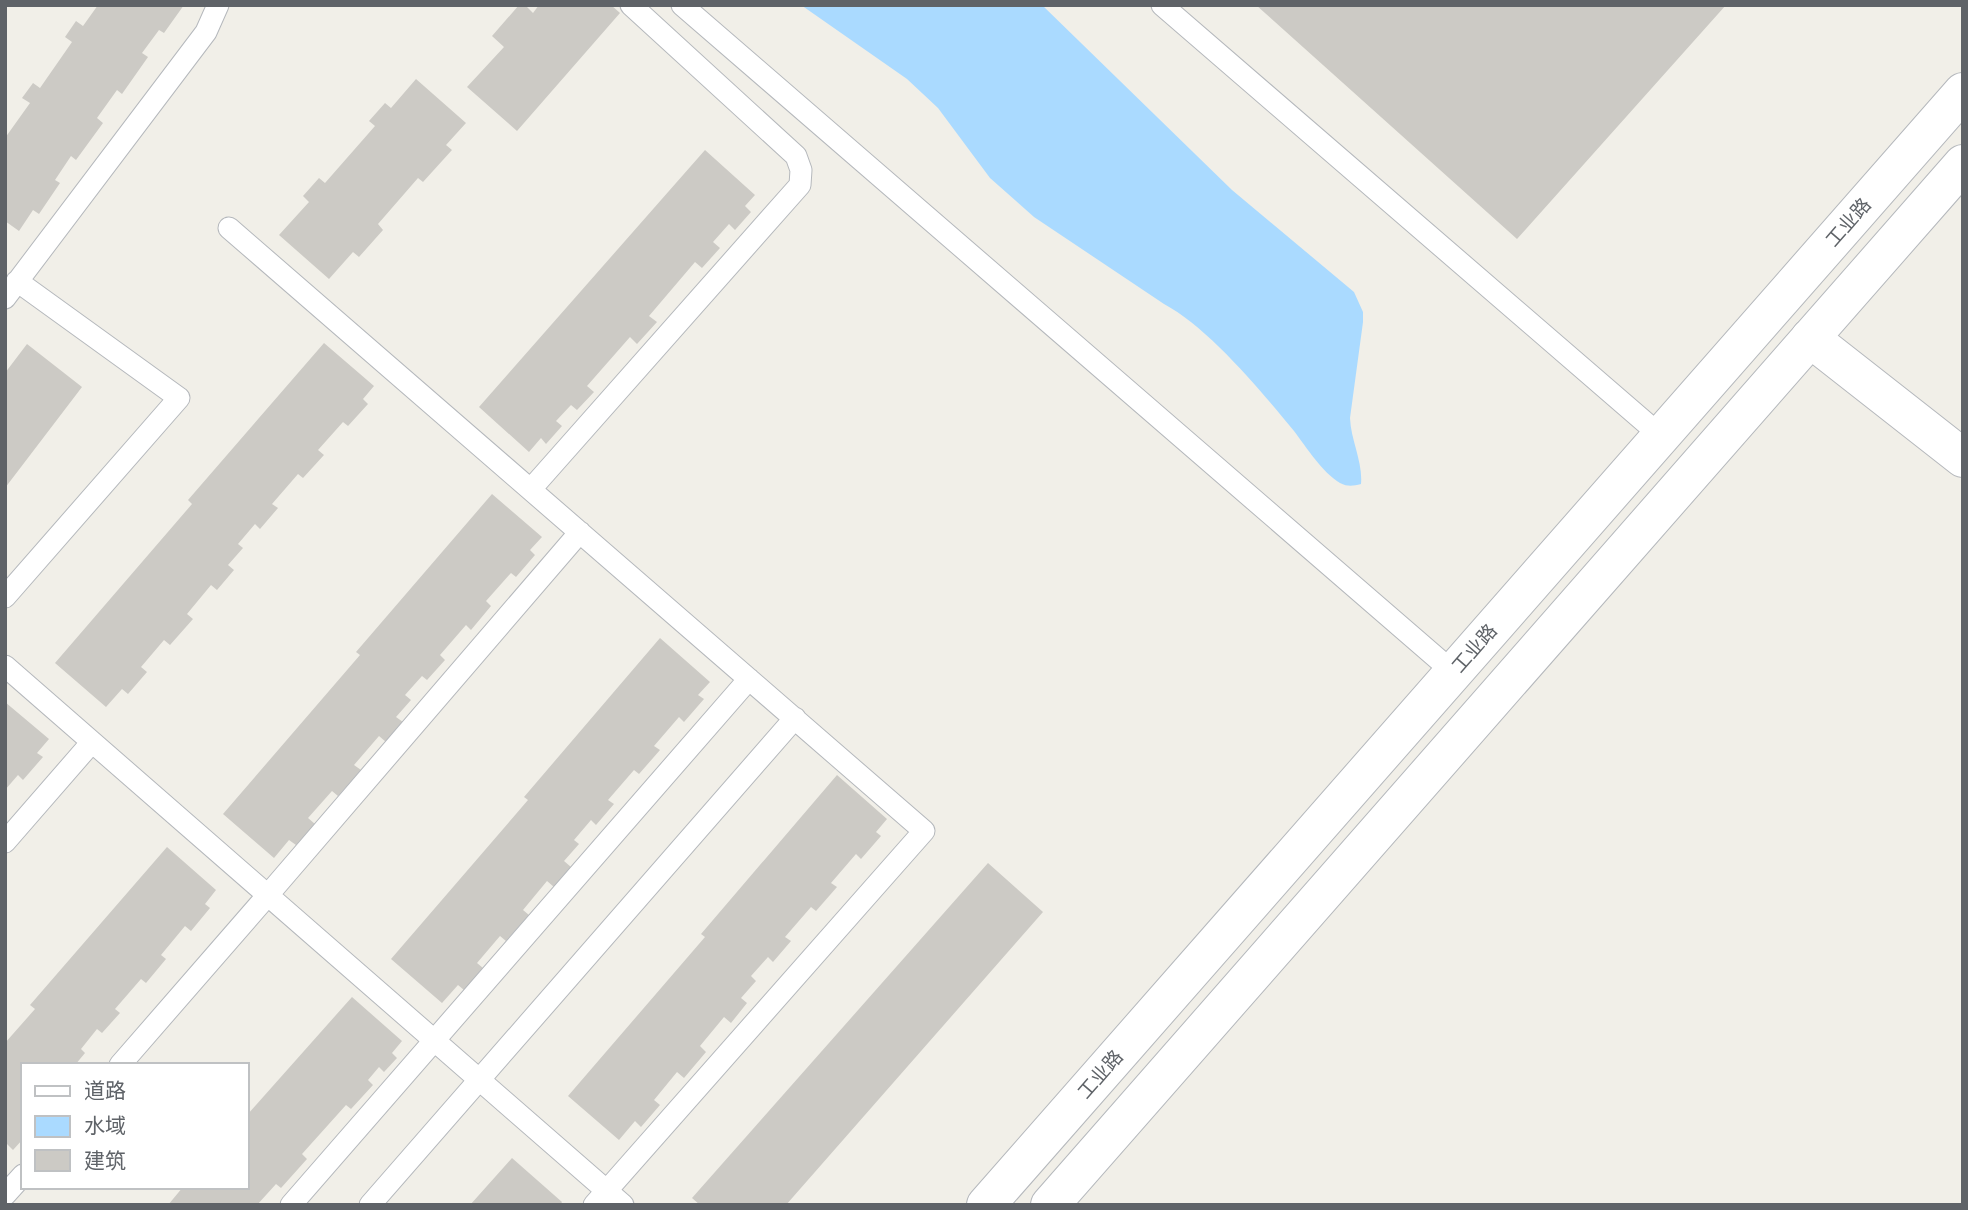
<svg xmlns="http://www.w3.org/2000/svg" width="1968" height="1210" viewBox="0 0 1968 1210" font-family="'Noto Sans','Noto Sans SC',sans-serif">
<rect width="100%" height="100%" fill="#f1efe8"/>
<path fill="#aadaff" d="M801,5H1042L1232,190L1354,292L1363,312V322L1350,418C1351,441 1363,462 1361,484C1353,486 1348,487 1340,483C1322,472 1307,448 1294,431C1261,391 1209,328 1164,304L1034,217L990,178L938,108L907,79Z"/>
<path fill="#cccac5" d="M98,5H184L164,33L159,30L142,53L148,57L122,94L117,90L97,118L103,123L76,160L71,156L55,180L60,183L39,214L33,210L19,231L5,221V138L30,103L22,98L33,83L40,88L72,42L65,37L76,21L83,26Z
M519,5H525L533,13L539,5H611L620,13L517,131L467,87L504,47L492,36Z
M1256,5H1726L1517,239Z
M416,79L466,123L446,145L452,150L423,182L418,178L378,224L383,230L359,257L353,252L329,279L279,235L309,202L303,196L319,178L325,183L375,126L369,121L385,103L391,108Z
M705,150L755,195L745,206L751,212L735,230L729,224L713,242L720,248L702,268L695,262L649,316L657,322L637,344L630,337L587,386L594,392L577,410L571,405L556,421L562,426L546,444L541,438L529,452L479,407Z
M324,343L374,386L363,399L368,404L348,426L343,422L318,450L324,455L303,478L298,474L272,504L278,508L260,529L255,524L238,544L243,548L228,565L234,570L217,590L211,585L187,614L193,619L170,645L164,640L141,667L147,672L128,694L122,689L106,707L55,663L192,504L188,500Z
M27,344L82,387L5,488V373Z
M492,494L542,537L530,550L535,555L516,577L511,573L486,601L491,606L471,630L466,625L440,655L445,660L427,680L422,676L405,695L411,700L396,717L403,722L386,742L379,736L354,765L361,770L338,796L332,791L308,818L315,824L296,845L289,840L274,858L223,814L360,655L356,652Z
M660,638L710,682L698,695L704,699L684,722L679,717L654,746L660,750L639,774L634,770L608,800L614,804L596,825L591,820L574,840L579,844L564,861L571,867L554,887L547,881L523,910L529,915L506,941L500,936L477,963L483,968L464,990L458,985L442,1003L391,959L528,800L524,797Z
M5,702L49,739L37,753L43,757L23,780L18,775L5,790Z
M837,775L887,819L876,832L881,836L861,859L856,854L831,883L837,887L816,911L811,907L785,937L791,941L773,962L768,957L751,976L756,981L741,998L747,1003L731,1023L724,1017L700,1046L706,1052L684,1078L677,1072L654,1100L660,1105L641,1127L635,1121L619,1140L568,1096L705,937L701,934Z
M167,847L216,890L205,904L210,908L191,931L185,926L161,955L166,959L146,983L141,979L115,1009L120,1013L102,1033L97,1029L81,1049L85,1053L75,1065H23V1139L13,1150L7,1144L5,1146V1043L35,1009L30,1005Z
M988,863L1043,912L786,1205H700L692,1198Z
M352,997L402,1041L392,1053L397,1058L384,1072L379,1067L368,1080L373,1085L351,1109L346,1105L302,1154L307,1159L281,1188L276,1184L257,1205H168L183,1187H247V1115Z
M512,1158L562,1202L560,1205H470Z"/>
<g fill="none" stroke-linecap="round" stroke-linejoin="round">
<defs>
<path id="service" d="M682,5L1453,672
M1162,5L1661,436
M229,228L924,831L594,1205
M5,298L206,32L218,5
M531,489L800,185L801,170L796,156L631,5
M5,597L179,398L17,281
M5,666L623,1205
M5,842L92,742
M120,1065L267,896L580,532
M5,1195L23,1175
M291,1205L749,679
M370,1205L795,718"/>
<path id="minor" d="M1810,338L1963,458"/>
<path id="tertiary" d="M986,1205L1963,92
M1050,1205L1963,164"/>
</defs>
<use href="#service" stroke="#b5b8bc" stroke-width="23"/>
<use href="#minor" stroke="#b5b8bc" stroke-width="40"/>
<use href="#tertiary" stroke="#b5b8bc" stroke-width="40"/>
<use href="#service" stroke="#fff" stroke-width="21"/>
<use href="#minor" stroke="#fff" stroke-width="38"/>
<use href="#tertiary" stroke="#fff" stroke-width="38"/>
</g>
<g text-anchor="middle" dominant-baseline="central" stroke-width="7" stroke-linejoin="round" paint-order="stroke">
<g font-size="19" fill="#5f6368" stroke="#fff">
<text transform="translate(1848 222) rotate(-49)">工业路</text>
<text transform="translate(1474 648) rotate(-49)">工业路</text>
<text transform="translate(1100 1074) rotate(-49)">工业路</text>
</g>
</g>
<rect width="1968" height="1210" fill="none" stroke="#5f6368" stroke-width="14"/>
<rect x="21" y="1063" width="228" height="126" fill="#ffffff" stroke="#bfc1c3" stroke-width="2"/>
<rect x="35" y="1086" width="35" height="10" fill="#ffffff" stroke="#bfc1c3" stroke-width="2"/>
<text x="84" y="1098" font-size="21" fill="#5f6368">道路</text>
<rect x="35" y="1116" width="35" height="21" fill="#aadaff" stroke="#bfc1c3" stroke-width="2"/>
<text x="84" y="1133" font-size="21" fill="#5f6368">水域</text>
<rect x="35" y="1150" width="35" height="21" fill="#cccac5" stroke="#bfc1c3" stroke-width="2"/>
<text x="84" y="1168" font-size="21" fill="#5f6368">建筑</text>
</svg>
